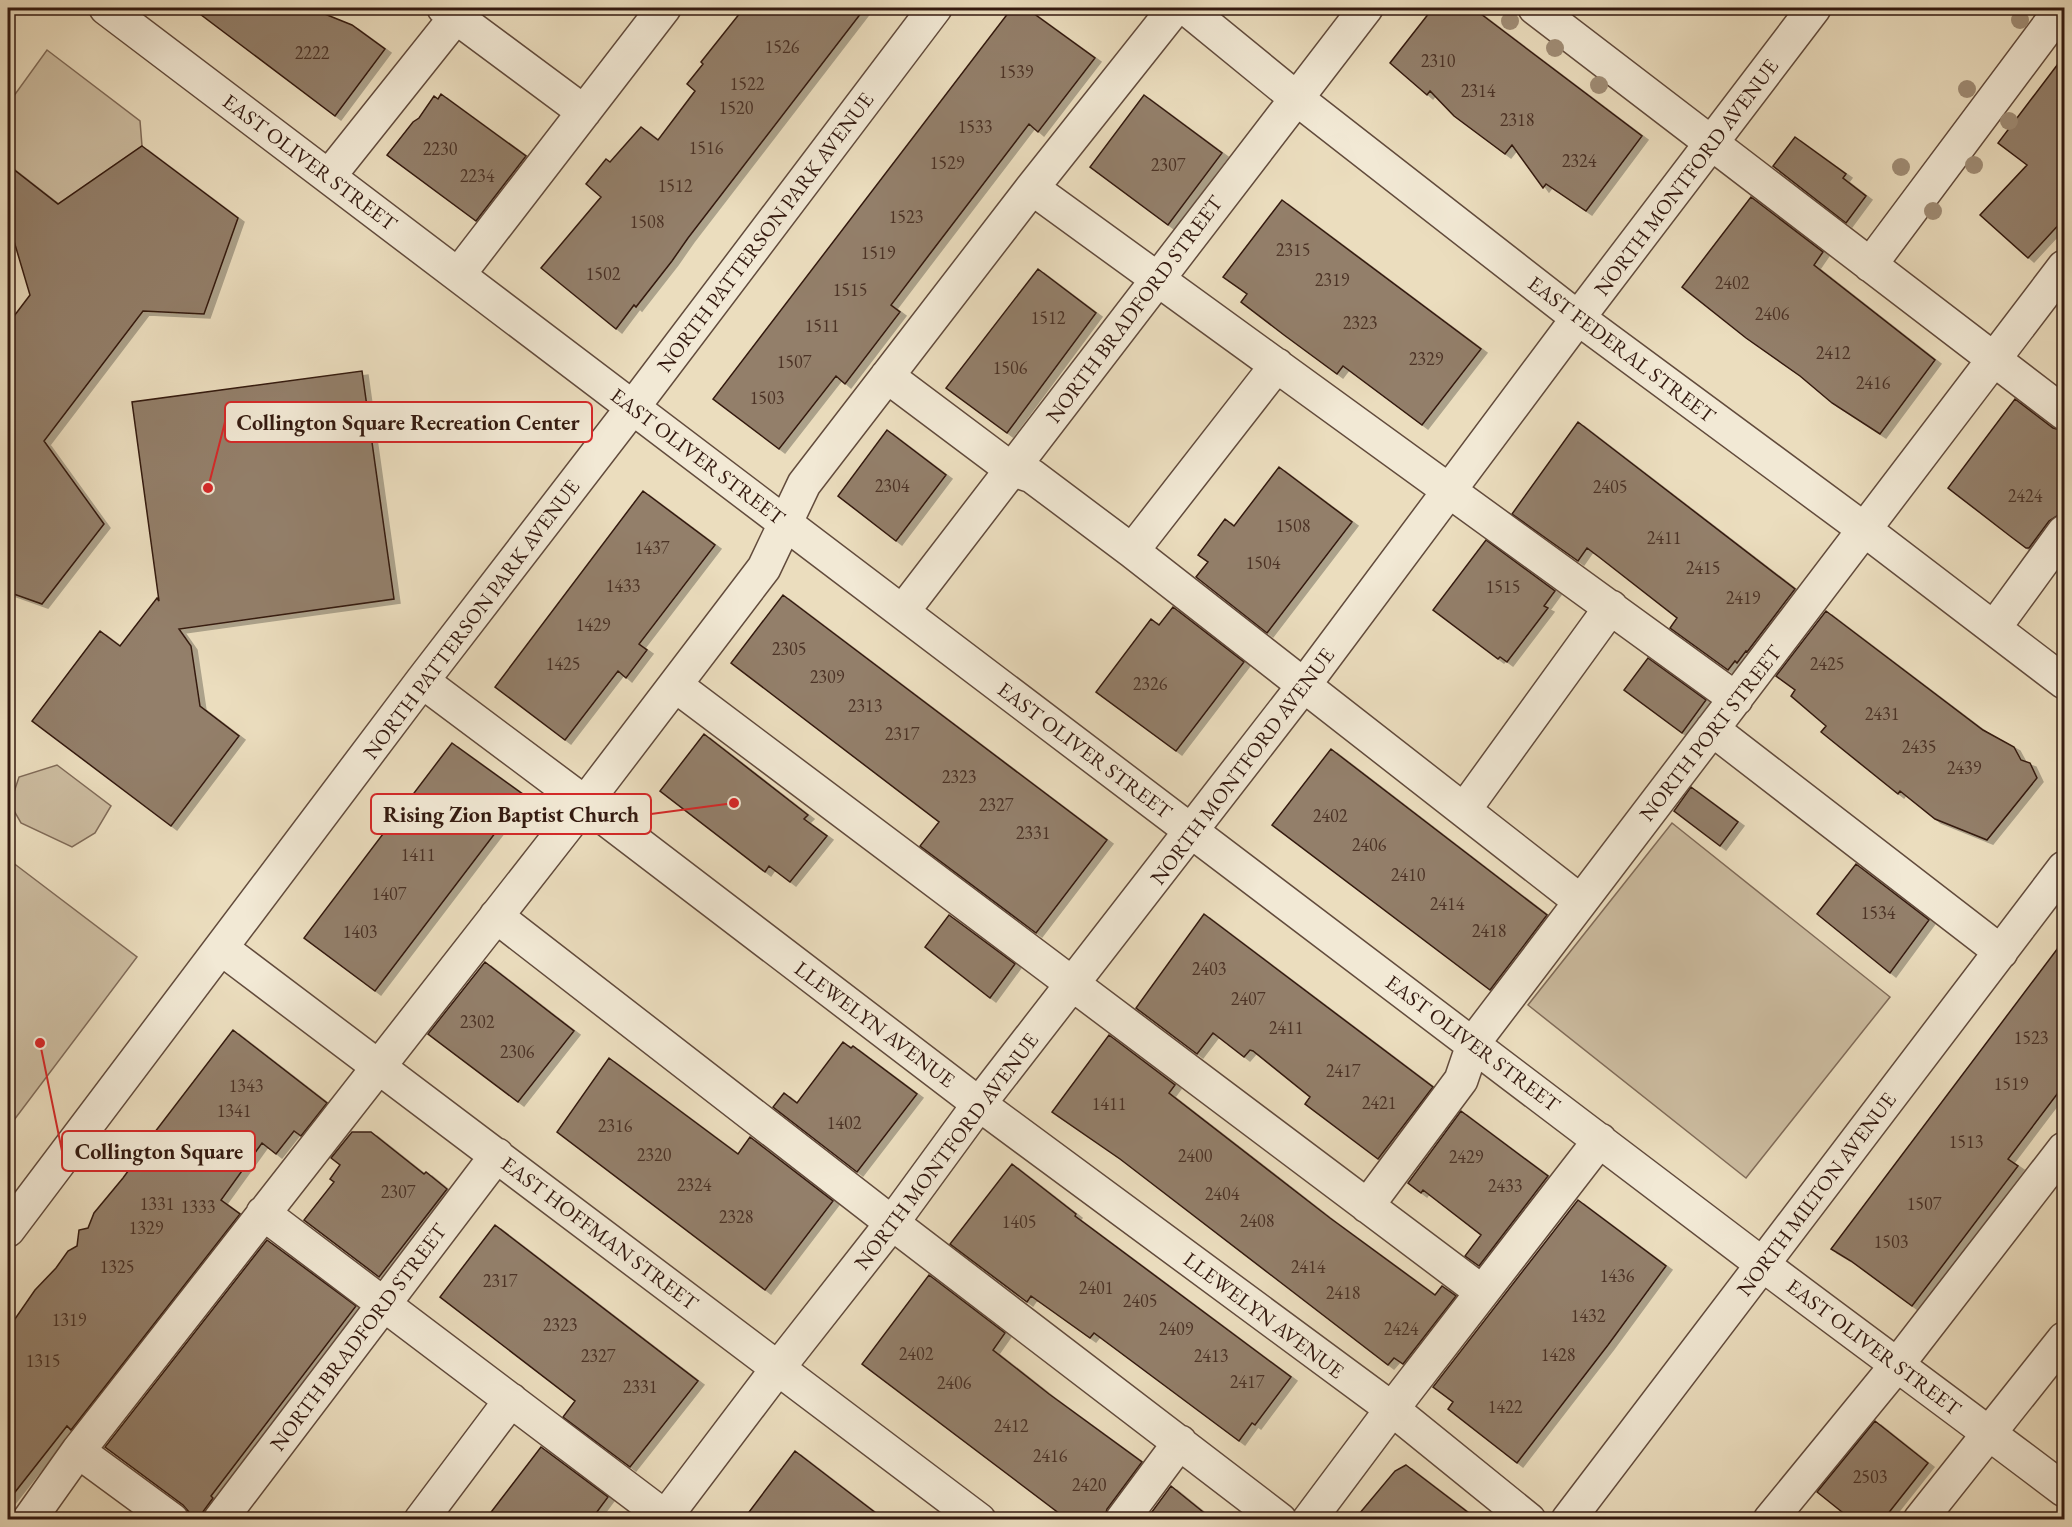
<svg xmlns="http://www.w3.org/2000/svg" width="2072" height="1527" viewBox="0 0 2072 1527" font-family="'EB Garamond',serif">
<defs>
<filter id="shadow"><feDropShadow dx="6" dy="4" stdDeviation="0" flood-color="#0004"/></filter>
</defs>
<rect width="100%" height="100%" fill="#ebddbe"/>
<filter id="stains"><feTurbulence type="fractalNoise" baseFrequency=".00333" numOctaves="4"/><feColorMatrix values="0 0 0 0 .2 0 0 0 0 .09 0 0 0 0 .02 0 0 0 .5 -.17"/></filter>
<radialGradient id="worn" r=".72"><stop offset=".6" stop-color="#630" stop-opacity="0"/><stop offset="1" stop-color="#630" stop-opacity=".3"/></radialGradient>
<path fill="#ccbca0" stroke="#806b58" stroke-width="1.5" d="M47,50L140,121L142,146L58,204L8,165V104Z
M57,765L111,806L95,833L72,847L21,823L10,804L19,777Z
M1672,823L1890,997L1746,1178L1528,1005Z
M8,859L137,957L8,1128Z"/>
<path fill="#937f6a" stroke="#341a10" stroke-width="1.5" filter="url(#shadow)" d="M192,8H310L352,25L385,49L335,116Z
M744,8H865L688,238L672,261L636,307L634,305L616,329L541,268L601,197L586,184L606,159L610,162L641,127L658,140L695,91L687,84L703,64L701,62Z
M1012,8H1026L1095,58L1038,132L1029,124L929,255L891,305L900,312L845,384L836,376L779,449L713,399Z
M1433,8H1473L1642,136L1586,211L1546,184L1543,188L1512,145L1505,154L1454,116L1430,91L1427,95L1390,63Z
M2064,56V219L2028,258L1980,215L2027,165L1998,143Z
M441,94L526,156L476,221L387,155L413,122L419,118L434,96L438,99Z
M1144,95L1222,153L1168,225L1090,167Z
M1795,137L1846,174L1843,178L1866,196L1846,223L1773,166Z
M142,146L238,218L204,314L143,311L44,441L104,524L42,604L8,592V324L30,295L8,221V165L58,204Z
M1751,197L1823,252L1814,265L1935,360L1880,434L1832,403L1800,376L1746,338L1682,287Z
M1282,200L1481,349L1422,425L1343,366L1337,374L1284,335L1241,302L1247,294L1223,277Z
M1038,269L1096,313L1007,433L946,388Z
M362,371L394,599L179,629L191,646L200,706L239,736L171,826L32,721L100,631L120,646L157,598L159,601L132,402Z
M2015,399L2053,428L2064,431V508L2060,514L2049,521L2029,548H2026L2010,536L1948,488Z
M1578,422L1795,589L1747,652L1746,651L1737,663L1735,661L1728,670L1670,628L1677,618L1599,557L1587,548L1578,561L1512,514Z
M887,430L946,475L896,541L838,496Z
M1279,467L1352,522L1267,633L1196,577L1208,562L1198,555L1225,519L1234,526Z
M643,491L715,545L639,644L647,650L626,678L618,671L565,740L495,687Z
M1486,540L1555,591L1544,606L1548,608L1507,662L1500,657L1498,659L1433,610Z
M783,595L1107,840L1036,933L920,846L939,822L731,663Z
M1173,607L1244,662L1176,751L1096,692L1151,619L1159,625Z
M1826,611L1983,730L2014,747L2021,760L2030,763L2037,778L1987,840L1935,819L1900,791L1898,794L1821,732L1826,726L1791,696L1795,690L1776,676Z
M1648,658L1706,700L1682,733L1624,690Z
M704,734L808,815L804,819L827,836L790,882L769,866L765,872L660,791Z
M452,743L524,795L375,991L304,938Z
M1331,749L1547,915L1490,990L1272,825Z
M1691,787L1738,822L1720,846L1674,811Z
M1856,864L1929,920L1890,973L1817,914Z
M1204,914L1433,1087L1378,1159L1305,1104L1310,1097L1253,1051L1250,1050L1244,1057L1213,1033L1197,1054L1136,1008Z
M949,915L1015,964L990,998L925,947Z
M2064,940V1085L2008,1159L2018,1166L1912,1306L1851,1261L1831,1249Z
M485,962L574,1031L518,1102L428,1034Z
M233,1030L327,1103L301,1136L294,1131L276,1154L262,1143L221,1200L240,1214L71,1430L67,1426L8,1501V1329L35,1290L56,1268L68,1251L77,1246L79,1230L88,1228L94,1213L123,1178L148,1144V1141Z
M1109,1035L1175,1085L1169,1093L1330,1218L1435,1295L1442,1286L1456,1296L1403,1364L1394,1358L1388,1365L1120,1159L1052,1112Z
M843,1042L851,1048L853,1046L917,1094L857,1172L773,1107L784,1093L797,1103Z
M609,1058L738,1154L750,1137L833,1201L765,1290L557,1132Z
M1461,1111L1548,1176L1479,1266L1465,1256L1481,1235L1423,1190L1421,1193L1408,1183Z
M352,1132H371L424,1174L426,1172L447,1189L379,1277L304,1220L334,1182L330,1179L340,1165L331,1158Z
M1012,1164L1076,1214L1075,1216L1291,1377L1255,1425L1252,1423L1239,1441L1094,1333L1090,1338L1031,1296L1027,1302L950,1244Z
M1578,1200L1666,1266L1608,1345L1517,1463L1448,1409L1453,1402L1433,1387Z
M495,1225L698,1381L630,1467L563,1417L575,1401L440,1297Z
M267,1240L356,1306L211,1496L213,1498L197,1520H190L189,1512L183,1505L105,1447Z
M929,1275L1005,1333L993,1350L1049,1394L1142,1462L1107,1509L1104,1520H1068L862,1364Z
M1875,1421L1928,1463L1883,1520H1852L1817,1492Z
M541,1447L608,1497L591,1520H485Z
M795,1451L834,1481L885,1520H743Z
M1406,1465L1478,1520H1354L1395,1471Z
M1171,1486L1213,1520H1146Z"/>
<g fill="none" stroke-linecap="round" stroke-linejoin="round">
<defs>
<path id="minor" d="M106,8C657,425 1209,841 1758,1261C1860,1338 1963,1413 2064,1490
M444,8L584,112
M1186,8L1296,98L1578,318L1865,530L2064,682
M1535,8L2064,413
M329,176L463,8
M1032,188L1736,699
M1870,265L2062,8
M458,275L664,8
M887,376L1011,469L1032,476L1132,551L1580,901
M1132,551L1277,365
M903,611L1366,8
M1994,628L2064,532
M422,681L585,803L979,1104L1392,1409L1529,1520
M675,685L1482,1292
M1712,729L2001,952
M1464,810L1611,607
M496,916L892,1223L1280,1520
M221,948L979,1520
M1367,1206L1461,1080L1474,1042L2064,267
M263,1213L669,1520
M8,1230L422,681L633,407L935,8
M78,1451L172,1520
M29,1520L78,1451L585,803L764,568L804,484L1032,188L1175,8
M220,1520L497,1155
M421,1520L511,1400
M663,1520L778,1368L892,1223L979,1104L1304,685L1578,318L1814,8
M1122,1520L1180,1442
M1309,1520L1392,1409L1600,1140
M1568,1520L2064,868
M1770,1520L1897,1365L2064,1149
M1920,1520L2064,1339"/>
</defs>
<use href="#minor" stroke="#624b3c" stroke-width="36"/>
<use href="#minor" stroke="#f2e9d5" stroke-width="33"/>
</g>
<g fill="#a08d76">
<circle cx="2020" cy="20" r="9"/>
<circle cx="1510" cy="21" r="9"/>
<circle cx="1555" cy="48" r="9"/>
<circle cx="1599" cy="85" r="9"/>
<circle cx="1967" cy="89" r="9"/>
<circle cx="2009" cy="121" r="9"/>
<circle cx="1974" cy="165" r="9"/>
<circle cx="1901" cy="167" r="9"/>
<circle cx="1933" cy="211" r="9"/>
</g>
<g text-anchor="middle" dominant-baseline="central" stroke-width="4.5" stroke-linejoin="round" paint-order="stroke">
<g font-size="18" fill="#4c3326">
<text x="782" y="46">1526</text>
<text x="312" y="52">2222</text>
<text x="1438" y="60">2310</text>
<text x="1016" y="71">1539</text>
<text x="747" y="83">1522</text>
<text x="1478" y="90">2314</text>
<text x="736" y="107">1520</text>
<text x="1517" y="119">2318</text>
<text x="975" y="126">1533</text>
<text x="706" y="147">1516</text>
<text x="440" y="148">2230</text>
<text x="1579" y="160">2324</text>
<text x="947" y="162">1529</text>
<text x="1168" y="164">2307</text>
<text x="477" y="175">2234</text>
<text x="675" y="185">1512</text>
<text x="906" y="216">1523</text>
<text x="647" y="221">1508</text>
<text x="1293" y="249">2315</text>
<text x="878" y="252">1519</text>
<text x="603" y="273">1502</text>
<text x="1332" y="279">2319</text>
<text x="1732" y="282">2402</text>
<text x="850" y="289">1515</text>
<text x="1772" y="313">2406</text>
<text x="1048" y="317">1512</text>
<text x="1360" y="322">2323</text>
<text x="822" y="325">1511</text>
<text x="1833" y="352">2412</text>
<text x="1426" y="358">2329</text>
<text x="794" y="361">1507</text>
<text x="1010" y="367">1506</text>
<text x="1873" y="382">2416</text>
<text x="767" y="397">1503</text>
<text x="892" y="485">2304</text>
<text x="1610" y="486">2405</text>
<text x="2025" y="495">2424</text>
<text x="1293" y="525">1508</text>
<text x="1664" y="537">2411</text>
<text x="652" y="547">1437</text>
<text x="1263" y="562">1504</text>
<text x="1703" y="567">2415</text>
<text x="623" y="585">1433</text>
<text x="1503" y="586">1515</text>
<text x="1743" y="597">2419</text>
<text x="593" y="624">1429</text>
<text x="789" y="648">2305</text>
<text x="563" y="663">1425</text>
<text x="1827" y="663">2425</text>
<text x="827" y="676">2309</text>
<text x="1150" y="683">2326</text>
<text x="865" y="705">2313</text>
<text x="1882" y="713">2431</text>
<text x="902" y="733">2317</text>
<text x="1919" y="746">2435</text>
<text x="1964" y="767">2439</text>
<text x="959" y="776">2323</text>
<text x="996" y="804">2327</text>
<text x="1330" y="815">2402</text>
<text x="1033" y="832">2331</text>
<text x="1369" y="844">2406</text>
<text x="418" y="854">1411</text>
<text x="1408" y="874">2410</text>
<text x="389" y="893">1407</text>
<text x="1447" y="903">2414</text>
<text x="1878" y="912">1534</text>
<text x="1489" y="930">2418</text>
<text x="360" y="931">1403</text>
<text x="1209" y="968">2403</text>
<text x="1248" y="998">2407</text>
<text x="477" y="1021">2302</text>
<text x="1286" y="1027">2411</text>
<text x="2031" y="1037">1523</text>
<text x="517" y="1051">2306</text>
<text x="1343" y="1070">2417</text>
<text x="2011" y="1083">1519</text>
<text x="246" y="1085">1343</text>
<text x="1379" y="1102">2421</text>
<text x="1109" y="1103">1411</text>
<text x="234" y="1110">1341</text>
<text x="844" y="1122">1402</text>
<text x="615" y="1125">2316</text>
<text x="1966" y="1141">1513</text>
<text x="654" y="1154">2320</text>
<text x="1195" y="1155">2400</text>
<text x="1466" y="1156">2429</text>
<text x="694" y="1184">2324</text>
<text x="1505" y="1185">2433</text>
<text x="398" y="1191">2307</text>
<text x="1222" y="1193">2404</text>
<text x="157" y="1203">1331</text>
<text x="1924" y="1203">1507</text>
<text x="198" y="1206">1333</text>
<text x="736" y="1216">2328</text>
<text x="1257" y="1220">2408</text>
<text x="1019" y="1221">1405</text>
<text x="146" y="1227">1329</text>
<text x="1891" y="1241">1503</text>
<text x="117" y="1266">1325</text>
<text x="1308" y="1266">2414</text>
<text x="1617" y="1275">1436</text>
<text x="500" y="1280">2317</text>
<text x="1096" y="1287">2401</text>
<text x="1343" y="1292">2418</text>
<text x="1140" y="1300">2405</text>
<text x="1588" y="1315">1432</text>
<text x="69" y="1319">1319</text>
<text x="560" y="1324">2323</text>
<text x="1176" y="1328">2409</text>
<text x="1401" y="1328">2424</text>
<text x="916" y="1353">2402</text>
<text x="1558" y="1354">1428</text>
<text x="598" y="1355">2327</text>
<text x="1211" y="1355">2413</text>
<text x="43" y="1360">1315</text>
<text x="1247" y="1381">2417</text>
<text x="954" y="1382">2406</text>
<text x="640" y="1386">2331</text>
<text x="1505" y="1406">1422</text>
<text x="1011" y="1425">2412</text>
<text x="1050" y="1455">2416</text>
<text x="1870" y="1476">2503</text>
<text x="1089" y="1484">2420</text>
</g>
<g font-size="21" fill="#341a10" stroke="#f2e9d5">
<text transform="translate(310 162) rotate(37)">EAST OLIVER STREET</text>
<text transform="translate(1686 177) rotate(-53)">NORTH MONTFORD AVENUE</text>
<text transform="translate(765 232) rotate(-53)">NORTH PATTERSON PARK AVENUE</text>
<text transform="translate(1134 309) rotate(-53)">NORTH BRADFORD STREET</text>
<text transform="translate(1622 349) rotate(37)">EAST FEDERAL STREET</text>
<text transform="translate(698 456) rotate(37)">EAST OLIVER STREET</text>
<text transform="translate(471 619) rotate(-53)">NORTH PATTERSON PARK AVENUE</text>
<text transform="translate(1710 733) rotate(-52)">NORTH PORT STREET</text>
<text transform="translate(1085 750) rotate(37)">EAST OLIVER STREET</text>
<text transform="translate(1242 766) rotate(-53)">NORTH MONTFORD AVENUE</text>
<text transform="translate(875 1024) rotate(37)">LLEWELYN AVENUE</text>
<text transform="translate(1473 1043) rotate(37)">EAST OLIVER STREET</text>
<text transform="translate(946 1151) rotate(-53)">NORTH MONTFORD AVENUE</text>
<text transform="translate(1816 1194) rotate(-53)">NORTH MILTON AVENUE</text>
<text transform="translate(600 1233) rotate(37)">EAST HOFFMAN STREET</text>
<text transform="translate(1264 1315) rotate(37)">LLEWELYN AVENUE</text>
<text transform="translate(358 1337) rotate(-53)">NORTH BRADFORD STREET</text>
<text transform="translate(1874 1347) rotate(37)">EAST OLIVER STREET</text>
</g>
</g>
<path fill="none" stroke="#d62828" stroke-width="2" d="M208 488L225 422M734 803L651 814M40 1043L62 1151"/>
<g fill="#d62828" stroke="#f2e9d5" stroke-width="2">
<circle cx="208" cy="488" r="6"/>
<circle cx="734" cy="803" r="6"/>
<circle cx="40" cy="1043" r="6"/>
</g>
<g fill="#f2e9d5" stroke="#d62828" stroke-width="2">
<rect x="225" y="402" width="367" height="40" rx="6"/>
<rect x="371" y="794" width="280" height="40" rx="6"/>
<rect x="62" y="1131" width="193" height="40" rx="6"/>
</g>
<g font-size="22" text-anchor="middle" font-weight="bold" fill="#341a10">
<text x="408" y="430">Collington Square Recreation Center</text>
<text x="511" y="822">Rising Zion Baptist Church</text>
<text x="159" y="1159">Collington Square</text>
</g>
<rect width="2072" height="1527" fill="none" stroke="#ebddbe" stroke-width="30"/>
<rect x="9" y="9" width="2054" height="1509" fill="none" stroke="#341a10" stroke-width="3"/>
<rect x="15" y="15" width="2042" height="1497" fill="none" stroke="#341a10" stroke-width="1.5"/>
<rect width="100%" height="100%" filter="url(#stains)"/>
<rect width="100%" height="100%" fill="url(#worn)"/>
</svg>
